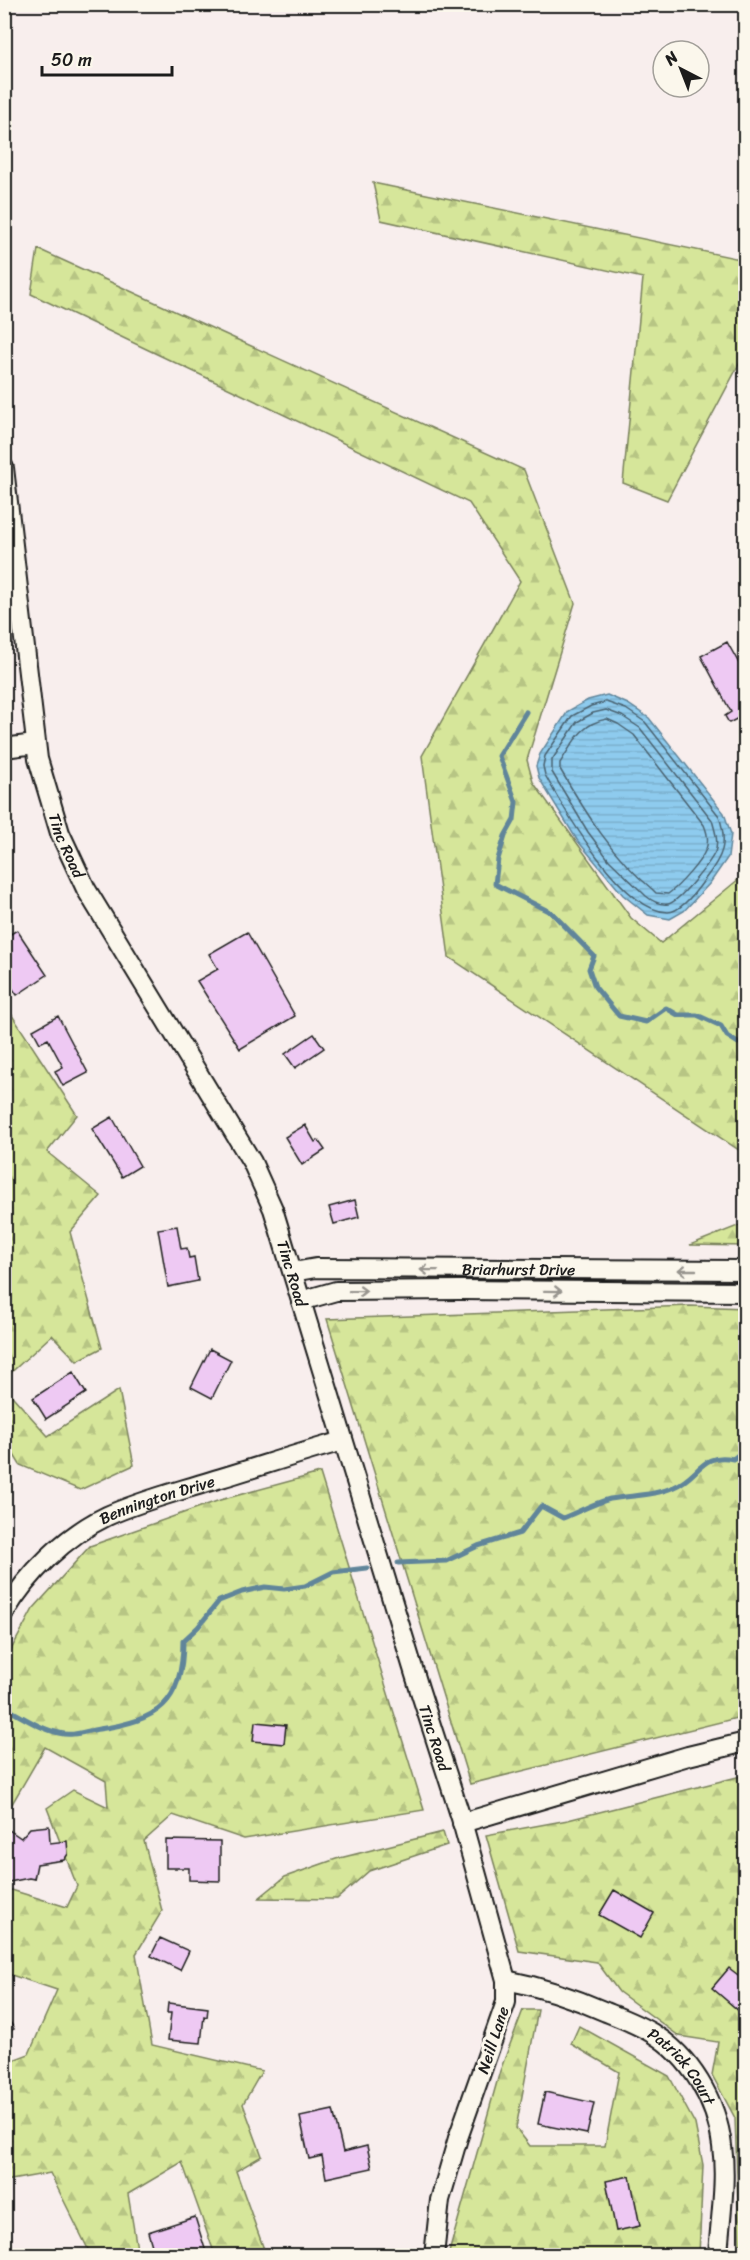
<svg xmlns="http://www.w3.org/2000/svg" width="750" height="2260" viewBox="0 0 750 2260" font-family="Sriracha,sans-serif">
<defs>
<pattern id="forest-firs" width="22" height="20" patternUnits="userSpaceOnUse" patternTransform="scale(1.5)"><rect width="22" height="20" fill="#d6e69a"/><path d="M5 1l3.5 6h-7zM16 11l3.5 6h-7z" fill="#b7c584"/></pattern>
<pattern id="water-rules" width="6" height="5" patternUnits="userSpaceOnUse" patternTransform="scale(1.5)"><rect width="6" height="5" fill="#8ecbee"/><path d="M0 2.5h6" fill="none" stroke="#7aaecc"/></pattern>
</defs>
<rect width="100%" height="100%" fill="#f8eeed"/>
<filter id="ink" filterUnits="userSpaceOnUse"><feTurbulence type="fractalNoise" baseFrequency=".0167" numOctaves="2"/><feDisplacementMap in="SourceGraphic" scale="12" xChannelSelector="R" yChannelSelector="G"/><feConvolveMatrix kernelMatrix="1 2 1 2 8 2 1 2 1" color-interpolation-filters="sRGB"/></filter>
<g filter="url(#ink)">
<path fill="url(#forest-firs)" stroke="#79815b" stroke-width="1.5" d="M373,183L745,260V353L667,500L623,483L643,278L381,220Z
M38,249L524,470L575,603L527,760L533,782L631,918L661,943L745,874V1154L449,957L422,756L520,581L469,503L31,294Z
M4,1003L77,1115L47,1152L101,1196L70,1232L102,1348L77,1361L52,1335L5,1378Z
M745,1223V1246L690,1245Z
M690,1306L745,1308V1716L470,1784L327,1319Z
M5,1388L48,1436L119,1390L134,1465L80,1490L20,1465L5,1440Z
M320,1473L424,1810L244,1839L173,1815L144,1841L162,1911L136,1954L152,2045L262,2071L243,2104L262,2156L236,2171L266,2255H215L182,2162L128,2194L138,2255H91L50,2173L5,2181V2063L29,2054L57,1990L5,1973V1888L67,1907L77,1886L47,1808L73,1790L108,1807L106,1781L45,1747L5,1816V1661L33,1609L90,1546L220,1500Z
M745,1775V2255H740L735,2118L712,2075L718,2042L679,2036L619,1992L597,1962L519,1951L486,1835L568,1820Z
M443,1832L447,1845L369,1871L337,1899L259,1898L285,1877L336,1859Z
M523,2010H538L516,2128L530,2146H605L619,2072L571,2044L579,2026L669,2076L695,2124L703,2165L699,2255L448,2256L500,2071Z"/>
<path fill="url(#water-rules)" stroke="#60859a" stroke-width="1.5" d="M607,695L628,704L649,718L724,813L731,834L728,857L710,883L684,911L670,919L648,915L623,895L577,840L539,778L536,766L540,754L568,711L588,700Z"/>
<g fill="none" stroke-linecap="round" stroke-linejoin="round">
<path stroke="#4a6270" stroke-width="1.5" d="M606,702L626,709L645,722L719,816C728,844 723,856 705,879C698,889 681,912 668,912C623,912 565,811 545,775L543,766L545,756L572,716L591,706Z
M606,710L622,716L640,728L712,820C715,831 719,842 715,852C710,863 678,903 668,904C660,905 652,901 646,896L609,860L588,832L552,772V760L577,722L593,713Z
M607,719L618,724L634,735L704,825C707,832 709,841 706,849C701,862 679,886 668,894L656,893L652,889C612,856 586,813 560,769V763C573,743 581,723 607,719Z"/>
<path stroke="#60859a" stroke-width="5" d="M526,712L499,756L516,802L514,820L505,836L498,859L495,884L552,913L594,956L589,969L595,987L619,1016L646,1022L666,1008L678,1015H697L721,1026L727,1036L738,1043H746
M398,1563L446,1561L478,1546L520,1533L541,1506L563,1518C578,1512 594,1503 610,1499C632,1495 654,1496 674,1487C699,1477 701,1452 733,1459L742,1452H746
M4,1707C21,1716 40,1729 59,1733C73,1737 85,1731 99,1729C158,1720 183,1704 183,1641L198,1627L219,1601L242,1592L265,1587L284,1589L305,1586L333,1572L367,1568"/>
</g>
<path fill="#eec9f3" stroke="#1c1c1c" stroke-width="1.5" d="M727,642L746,676V714L729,723L725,716L731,712L701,656Z
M17,930L47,975L17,995L4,976V938Z
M247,932L295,1016L240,1049L197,981L218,969L209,954Z
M58,1016L88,1073L63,1086L55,1071L63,1067L48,1039L40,1043L33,1030Z
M314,1034L324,1048L295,1068L285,1054Z
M112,1117L140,1166L122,1177L92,1129Z
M305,1125L315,1142L318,1140L325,1150L302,1165L285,1137Z
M355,1200L359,1217L334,1224L329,1207Z
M177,1226L181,1249L187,1248L189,1258L194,1257L198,1281L168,1287L158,1229Z
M210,1349L231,1360L212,1398L191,1387Z
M73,1372L86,1393L46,1419L33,1398Z
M255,1722L286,1725L284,1744L253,1741Z
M49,1826L50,1843L67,1841L68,1854L64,1860L37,1864L34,1879L29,1878L4,1883L6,1828L21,1838L30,1828Z
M166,1840L220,1841V1881L189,1880V1868H166Z
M614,1890L654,1913L640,1938L599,1915Z
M160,1938L189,1951L180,1970L151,1956Z
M729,1968L746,1981V2017L712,1988Z
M168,2003L208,2008L207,2017L204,2016L201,2043L168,2040L171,2013H167Z
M4,2011L14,2029L4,2034Z
M545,2092L594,2103L587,2134L538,2124Z
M333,2110L343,2152L367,2146L372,2168L326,2178L322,2156L309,2159L300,2117Z
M630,2176L640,2226L616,2231L606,2181Z
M195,2217L206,2252L196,2256H155L148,2232Z"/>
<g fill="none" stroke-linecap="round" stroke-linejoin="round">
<defs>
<g id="minor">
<path id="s1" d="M4,468L38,759L60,833L86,889L252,1162L273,1209L419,1688L461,1818L506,1980V2002L458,2138L440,2200L434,2256"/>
<path d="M4,748L35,744"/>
<path id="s2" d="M293,1272L316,1268L746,1270"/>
<path d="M301,1301L336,1291L460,1290L746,1292"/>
<path id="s3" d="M4,1613C28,1573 65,1536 107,1516C140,1501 176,1492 211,1481C255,1468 299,1453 343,1441"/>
<path d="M462,1823L688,1756L746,1742"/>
<path id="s4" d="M506,1980C542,1987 572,1997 606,2012C621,2018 637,2024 652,2033C690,2056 717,2101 722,2146C727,2182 720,2219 718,2256"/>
</g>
</defs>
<use href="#minor" stroke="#1c1c1c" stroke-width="22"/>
<use href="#minor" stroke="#fbf7ec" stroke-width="18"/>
</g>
<defs><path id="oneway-shaft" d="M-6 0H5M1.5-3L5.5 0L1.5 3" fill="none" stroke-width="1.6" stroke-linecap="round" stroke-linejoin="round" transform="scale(1.5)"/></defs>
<g stroke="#97948e">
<use href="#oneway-shaft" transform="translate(429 1270) rotate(-179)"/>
<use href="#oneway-shaft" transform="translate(687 1270) rotate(-180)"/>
<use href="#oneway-shaft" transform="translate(358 1291) rotate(-1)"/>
<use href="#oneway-shaft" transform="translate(553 1291) rotate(1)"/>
</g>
</g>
<g text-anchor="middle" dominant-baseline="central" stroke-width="6" stroke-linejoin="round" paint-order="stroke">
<g font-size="16" fill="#1c1c1c" stroke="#fbf7ec">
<text stroke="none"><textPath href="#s1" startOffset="384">Tinc Road</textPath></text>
<text stroke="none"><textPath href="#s2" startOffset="226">Briarhurst Drive</textPath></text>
<text stroke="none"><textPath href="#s1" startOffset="870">Tinc Road</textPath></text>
<text stroke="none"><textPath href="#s3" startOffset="196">Bennington Drive</textPath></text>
<text stroke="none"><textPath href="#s1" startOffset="1356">Tinc Road</textPath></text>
<text transform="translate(493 2040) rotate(-72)">Neill Lane</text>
<text stroke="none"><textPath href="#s4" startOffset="201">Patrick Court</textPath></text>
</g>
</g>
<rect width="750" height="2260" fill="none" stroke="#fbf7ec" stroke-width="24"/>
<rect x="12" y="12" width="726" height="2236" fill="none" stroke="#1c1c1c" stroke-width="2" filter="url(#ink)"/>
<g transform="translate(681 69) rotate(318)"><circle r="28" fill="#fbf7ec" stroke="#a29f99" stroke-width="1.5"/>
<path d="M0-4.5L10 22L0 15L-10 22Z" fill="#1c1c1c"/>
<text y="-9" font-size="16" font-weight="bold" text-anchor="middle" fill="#1c1c1c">N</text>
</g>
<path d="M42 66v9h130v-9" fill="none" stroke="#1c1c1c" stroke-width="3"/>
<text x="51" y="66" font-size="18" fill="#1c1c1c" stroke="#fbf7ec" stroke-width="4.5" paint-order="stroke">50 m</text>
</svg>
